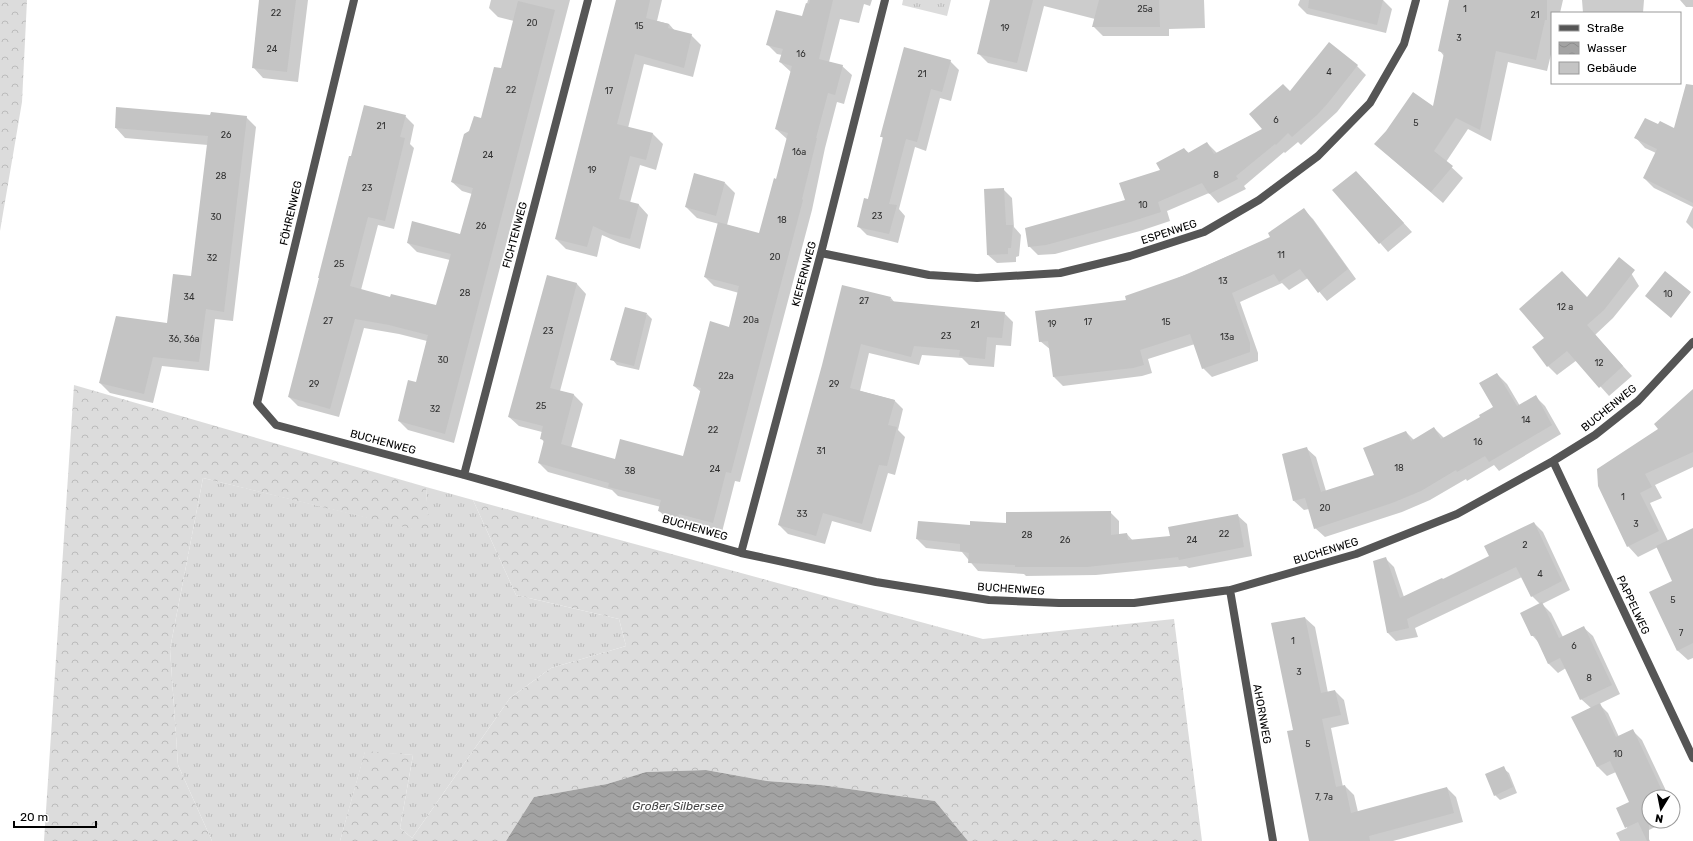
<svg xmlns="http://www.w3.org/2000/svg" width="1693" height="841" viewBox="0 0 1693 841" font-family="Rubik,sans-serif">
<defs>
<pattern id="grass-tufts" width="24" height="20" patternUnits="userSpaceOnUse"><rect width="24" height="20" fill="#dcdcdc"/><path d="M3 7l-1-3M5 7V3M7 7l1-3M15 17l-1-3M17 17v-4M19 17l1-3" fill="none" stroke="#bbb"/></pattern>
<pattern id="forest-crowns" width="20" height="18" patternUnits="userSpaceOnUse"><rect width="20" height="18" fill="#dcdcdc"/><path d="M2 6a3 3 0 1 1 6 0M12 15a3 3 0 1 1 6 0" fill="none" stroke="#bbb"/></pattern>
<pattern id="water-waves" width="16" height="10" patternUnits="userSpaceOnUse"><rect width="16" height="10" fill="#a3a3a3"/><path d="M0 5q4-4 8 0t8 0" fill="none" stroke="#8b8b8b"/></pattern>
</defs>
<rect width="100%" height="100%" fill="#fff"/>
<path fill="url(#grass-tufts)" d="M903,0H951L947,16L902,5Z
M203,478L428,532L426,487L473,500L516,595L619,619L626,646L551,668L510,698L412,838L400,828L413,755L365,752L340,841H212L178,765L170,649Z"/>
<path fill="url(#forest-crowns)" d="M0,0H27L22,102L0,231Z
M74,385L426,487L429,533L203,478L170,649L178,765L212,841H44Z
M473,500L983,639L1174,619L1202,841H968L935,801L821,785L767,781L706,770L646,772L607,784L534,797L506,841H340L365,751L413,755L400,828L412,838L510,698L551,668L626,646L619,619L516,595Z"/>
<path fill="url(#water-waves)" d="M706,770L767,781L821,785L935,801L968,841H506L534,797L607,784L646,772Z"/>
<path fill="#0003" d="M260,0H308L298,82L263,78L253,67Z
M491,0H570L454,443L408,430L399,421L417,383L427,341L399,334L364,328L339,417L298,406L289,397L351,157L405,116L414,125L410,144L414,148L394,229L378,225L361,290L391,298L437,306L450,260L417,252L408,243L461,235L472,194L462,191L452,182L482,119L502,70L514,21L498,17L489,8Z
M618,0H662L657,21L669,24L675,31L691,35L701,45L693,77L644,64L628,128L653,134L663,144L656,170L640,165L630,203L639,205L648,215L640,249L620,243L602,235L597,257L566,249L556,239Z
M808,0H872L870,6L864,4L859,23L840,19L829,62L842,66L852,75L844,104L837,102L825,148L812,210L740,482L735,481L722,532L688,523L687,526L669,520L659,511L661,507L618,496L612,490L548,472L539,463L544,442L541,438L542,432L519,426L509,417L548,276L577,284L586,294L560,391L574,395L583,404L571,448L616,460L684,457L701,392L694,386L729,328L739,293L714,286L705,277L719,224L697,218L686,207L725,183L735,193L727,225L760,234L777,180L787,139L776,129L791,72L780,62L782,55L777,54L768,45L803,17Z
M991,0H1204L1205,28L1169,29V36H1103L1093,26L1095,19L1044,6L1027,72L988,63L978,53Z
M1300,0H1383L1392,9L1386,33L1307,14L1298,5Z
M1450,0H1563L1560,13H1552V50L1547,71L1508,62L1491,141L1468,129L1446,162L1463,178L1443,203L1375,144L1434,108L1444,56L1440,51Z
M1582,0H1644L1643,13H1583Z
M1680,0H1693V7H1686Z
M950,61L959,70L951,101L940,98L926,151L915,147L899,209L905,216L898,243L867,235L858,226L868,200L884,139L881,136Z
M1357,66L1366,75L1337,112L1301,145L1298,142L1285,153L1284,152L1244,186L1246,189L1218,203L1209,193L1167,211L1170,221L1140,231L1055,254L1038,255L1029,246L1126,201L1184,149L1189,153L1207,143L1217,153L1263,129L1290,93Z
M1693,87V207L1654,188L1644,178L1656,153L1645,148L1636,138L1659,125L1675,129Z
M211,116L246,117L256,127L233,321L215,319L209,371L162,366L153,403L110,393L100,383L168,325L192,277L208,145L125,138L116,128Z
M1365,181L1412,232L1388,252L1334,190Z
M1003,189L1012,198L1014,227L1021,235L1019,256L1016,257V262L997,263L988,255Z
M1693,207V229L1686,222Z
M1304,210L1313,219L1356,279L1327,301L1308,278L1289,290L1282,283L1240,302L1258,353V361L1212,377L1203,368L1195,344L1148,359L1152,373L1142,376L1063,386L1054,377L1051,350L1040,341L1127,300L1272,237Z
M1628,268L1639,286L1613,318L1595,335L1632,376L1609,396L1577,360L1557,375L1548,366L1545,338L1587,299Z
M891,298L895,303L1004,313L1013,322L1011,346L996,345L994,367L969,365L962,358L922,355L919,365L869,353L860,391L894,400L903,409L898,430L905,437L895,475L888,473L871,532L832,521L825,544L788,534L779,525L823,365Z
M647,314L652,319L639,370L617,365L612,359Z
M1497,374L1507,384L1520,406L1535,396L1545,406L1561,434L1499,471L1494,465L1467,481L1466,479L1430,500L1402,512L1325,537L1315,528L1309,509L1304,510L1294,501L1306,448L1316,457L1326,491L1376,476L1406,432L1414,440L1434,428L1444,438L1481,418L1494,407Z
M1693,391V467L1655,485L1662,498L1650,503L1668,541L1693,529V658L1688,660L1678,651L1674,581L1658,547L1638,557L1628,546L1599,486L1660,429Z
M1110,512L1119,521V535L1127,534L1133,541L1171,537L1237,515L1247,524L1252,556L1189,568L1186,566L1096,575L1026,576L1024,574L978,571L962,552L926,548L917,539L971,526L1007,524Z
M1534,523L1543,532L1570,590L1542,604L1551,613L1563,637L1583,627L1593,636L1620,694L1599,704L1608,713L1619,737L1632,730L1642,740L1669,797H1649V821H1667L1645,832L1650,841H1620L1616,833L1627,828L1630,802L1616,772L1607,776L1598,767L1573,717L1591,708L1581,699L1566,668L1558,673L1548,663L1539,643L1532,635L1540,604L1532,596L1522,577L1415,628L1418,637L1396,641L1387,632L1385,558L1394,567L1404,597L1443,580L1491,556Z
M1305,618L1315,627L1328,693L1335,691L1344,700L1349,724L1331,728L1343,787L1345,786L1354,795L1358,812L1447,788L1456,797L1463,822L1393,841H1310L1294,731L1273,624Z
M1503,768L1509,773L1517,793L1500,800L1495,795Z
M1673,805L1678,816L1673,818Z"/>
<path fill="#c4c4c4" d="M259,0H296L287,72L252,68Z
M616,0H650L646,18L669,24L668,28L692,34L684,68L635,54L617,124L653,133L646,160L630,156L619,199L639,204L630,239L610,234L593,226L587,247L555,239Z
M810,0H833L819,59L843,65L835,95L828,93L816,138H817L802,199L803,200L731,473L726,472L713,523L679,514L678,517L658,511L661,500L608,487L609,483L538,463L544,440L547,441L540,439L543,426L508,417L547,275L577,283L550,388L574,394L561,444L615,459L620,439L683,456L701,388L693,386L710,321L729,327L739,286L704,277L718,222L759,233L774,178L776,179L788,133L775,129L792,66L779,62L783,49L766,45L776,10L802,16L806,3L809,4Z
M990,0H1033L1017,63L977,54Z
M1099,0H1159L1160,27H1092Z
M1309,0H1383L1377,25L1308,8Z
M1449,0H1547V20H1545L1536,60L1496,51L1480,130L1456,118L1434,151L1453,166L1431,192L1374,144L1386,131L1413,92L1433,106L1444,53L1438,51Z
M518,1L555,10L445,434L398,421L408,380L416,382L428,335L389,325L355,319L330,409L288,397L319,278H318L349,156H351L364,105L406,115L400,137L405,138L385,221L368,217L350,286L390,297L391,294L436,305L451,254L407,243L412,221L460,234L473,188L451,182L464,134L469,131L474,116L481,118L494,67L501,68Z
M1329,42L1358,65L1328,103L1317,115L1292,137L1288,133L1276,145L1275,144L1236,176L1238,179L1209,194L1202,183L1158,202L1161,212L1130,222L1046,245L1028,247L1025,228L1125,200L1119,183L1160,170L1156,163L1184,148L1188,153L1207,142L1214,154L1262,129L1249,114L1283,84L1290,91Z
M904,47L951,60L942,92L931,89L917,142L906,139L889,204L897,205L889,234L857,227L864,198L868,199L883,137H880Z
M1686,84L1693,85V203L1643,178L1657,149L1634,138L1645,118L1658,124L1660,121L1674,128Z
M116,107L210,115L211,112L247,116L224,312L206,309L199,362L153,357L144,394L99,383L116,316L167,323L173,274L191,276L208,136L115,128Z
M1356,171L1404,223L1379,244L1332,190Z
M694,173L725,182L716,216L685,207Z
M1004,188L1006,225H1013L1011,248H1008V254L987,255L984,189Z
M1304,208L1348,269L1318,293L1300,269L1279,282L1274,274L1232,293L1250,343V352L1202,369L1190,334L1140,350L1144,365L1133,368L1053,377L1048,341L1039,342L1035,311L1126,300L1125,296L1188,274L1270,237L1268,233Z
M1619,257L1635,270L1604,310L1587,325L1623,366L1599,388L1567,351L1547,367L1532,347L1544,338L1519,309L1562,271L1587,297Z
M1665,271L1691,292L1671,318L1645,296Z
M842,285L891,297L890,301L1005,312L1002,338L987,337L985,359L959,356L960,350L914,346L911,357L861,344L850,388L895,400L888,425L897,427L887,466L879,465L862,524L823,513L816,536L778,525L822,365Z
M625,307L647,313L634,366L610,360Z
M1497,373L1517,406L1536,395L1552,425L1489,462L1485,456L1457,472L1456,470L1421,491L1392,503L1314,529L1305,498L1293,501L1282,454L1307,447L1321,492L1374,475L1363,448L1406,431L1411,441L1434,427L1441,439L1480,417L1479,415L1493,407L1479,383Z
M1693,389V452L1645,474L1652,487L1640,493L1659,531L1627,547L1598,486L1597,469L1658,429L1654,424Z
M1111,511V535L1127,533L1128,540L1170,536L1168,527L1238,514L1244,547L1179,560L1178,557L1087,567H1015V565L968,563L969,553L960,551V544L916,539L918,521L970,525V521L1006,523V512Z
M1534,522L1562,581L1531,597L1516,567L1407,619L1409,628L1387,633L1373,561L1386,557L1400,598L1442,578L1443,579L1489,556L1484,546Z
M1693,528V643L1677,651L1649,592L1672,581L1656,546Z
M1542,602L1559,638L1584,626L1612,685L1580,700L1560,658L1548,664L1535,636H1531L1520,613Z
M1305,617L1321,693L1335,690L1341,715L1322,719L1336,787L1345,785L1351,813L1447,787L1454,813L1369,836L1370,841H1309L1287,731L1293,730L1271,623Z
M1600,703L1616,737L1633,729L1665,797H1649V841H1647L1638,822L1625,828L1616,808L1629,802L1610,761L1597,767L1571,717Z
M1504,766L1513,787L1494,796L1485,774Z"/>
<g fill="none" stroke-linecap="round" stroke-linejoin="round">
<path stroke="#555" stroke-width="8" d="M354,0L257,403L276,425L464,475L741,553L876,582L989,600L1059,603H1134L1230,590L1356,554L1457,514L1553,461L1595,435L1638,401L1693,342
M821,253L929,275L977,278L1060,273L1130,256L1204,232L1259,200L1318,156L1370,103L1404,44L1416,0
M1553,461L1693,758
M464,475L588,0
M741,553L821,253L885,0
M1230,590L1273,841"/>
</g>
<g text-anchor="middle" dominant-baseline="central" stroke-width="3.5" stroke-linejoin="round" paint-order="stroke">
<g font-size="9" fill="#313131">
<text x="1145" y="9">25a</text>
<text x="1465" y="9">1</text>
<text x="276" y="13">22</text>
<text x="1535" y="15">21</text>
<text x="532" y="23">20</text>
<text x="639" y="26">15</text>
<text x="1005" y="28">19</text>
<text x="1459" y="38">3</text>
<text x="272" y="49">24</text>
<text x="801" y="54">16</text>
<text x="1329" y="72">4</text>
<text x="922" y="74">21</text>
<text x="511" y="90">22</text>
<text x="609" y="91">17</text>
<text x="1276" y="120">6</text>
<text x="1416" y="123">5</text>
<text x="381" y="126">21</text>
<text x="226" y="135">26</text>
<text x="799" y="152">16a</text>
<text x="488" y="155">24</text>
<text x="592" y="170">19</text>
<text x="1216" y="175">8</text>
<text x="221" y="176">28</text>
<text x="367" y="188">23</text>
<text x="1143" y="205">10</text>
<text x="877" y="216">23</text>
<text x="216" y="217">30</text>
<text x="782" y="220">18</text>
<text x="481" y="226">26</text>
<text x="1281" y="255">11</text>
<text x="775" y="257">20</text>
<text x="212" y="258">32</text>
<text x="339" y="264">25</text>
<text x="1223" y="281">13</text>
<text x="465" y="293">28</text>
<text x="1668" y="294">10</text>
<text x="189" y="297">34</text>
<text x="864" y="301">27</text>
<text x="1565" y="307">12 a</text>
<text x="751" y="320">20a</text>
<text x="328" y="321">27</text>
<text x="1088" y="322">17</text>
<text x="1166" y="322">15</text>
<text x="1052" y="324">19</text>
<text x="975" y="325">21</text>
<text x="548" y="331">23</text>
<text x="946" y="336">23</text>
<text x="1227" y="337">13a</text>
<text x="184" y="339">36, 36a</text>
<text x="443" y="360">30</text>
<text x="1599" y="363">12</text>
<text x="726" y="376">22a</text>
<text x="314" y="384">29</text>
<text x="834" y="384">29</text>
<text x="541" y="406">25</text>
<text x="435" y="409">32</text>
<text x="1526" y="420">14</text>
<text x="713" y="430">22</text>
<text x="1478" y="442">16</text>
<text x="821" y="451">31</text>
<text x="1399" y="468">18</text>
<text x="715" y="469">24</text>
<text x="630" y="471">38</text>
<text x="1623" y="497">1</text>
<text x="1325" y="508">20</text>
<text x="802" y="514">33</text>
<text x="1636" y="524">3</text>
<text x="1224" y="534">22</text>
<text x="1027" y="535">28</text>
<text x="1065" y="540">26</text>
<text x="1192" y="540">24</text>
<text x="1525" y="545">2</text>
<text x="1540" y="574">4</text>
<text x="1673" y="600">5</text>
<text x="1681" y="633">7</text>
<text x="1293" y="641">1</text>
<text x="1574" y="646">6</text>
<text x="1299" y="672">3</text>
<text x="1589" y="678">8</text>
<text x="1308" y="744">5</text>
<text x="1618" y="754">10</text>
<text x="1324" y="797">7, 7a</text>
</g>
<g font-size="11" fill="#000" stroke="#fff">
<text transform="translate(291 213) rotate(-77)">FÖHRENWEG</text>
<text transform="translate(1169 232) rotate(-18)">ESPENWEG</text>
<text transform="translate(515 235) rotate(-75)">FICHTENWEG</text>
<text transform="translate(804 274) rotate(-75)">KIEFERNWEG</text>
<text transform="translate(1609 408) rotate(-39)">BUCHENWEG</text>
<text transform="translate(383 442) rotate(15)">BUCHENWEG</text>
<text transform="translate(695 528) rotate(16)">BUCHENWEG</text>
<text transform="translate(1326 551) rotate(-17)">BUCHENWEG</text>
<text transform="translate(1011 589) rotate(4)">BUCHENWEG</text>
<text transform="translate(1633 605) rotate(65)">PAPPELWEG</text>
<text transform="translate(1262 714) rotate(80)">AHORNWEG</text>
</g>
<g font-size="12" font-style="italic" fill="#444" stroke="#fff">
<text x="678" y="806">Großer Silbersee</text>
</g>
</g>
<rect x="1551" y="12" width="130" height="72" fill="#ffffff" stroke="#999999"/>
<rect x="1559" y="25" width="20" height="6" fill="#555555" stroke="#999999"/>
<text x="1587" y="32" font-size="12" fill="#000000">Straße</text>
<rect x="1559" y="42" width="20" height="12" fill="url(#water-waves)" stroke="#999999"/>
<text x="1587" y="52" font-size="12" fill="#000000">Wasser</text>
<rect x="1559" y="62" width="20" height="12" fill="#c4c4c4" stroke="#999999"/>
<text x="1587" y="72" font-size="12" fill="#000000">Gebäude</text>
<g transform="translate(1661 809) rotate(190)"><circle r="19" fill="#ffffff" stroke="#999999"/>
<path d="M0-3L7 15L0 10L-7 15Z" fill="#000000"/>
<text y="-6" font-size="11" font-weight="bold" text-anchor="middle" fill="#000000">N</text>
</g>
<path d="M14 821v6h82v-6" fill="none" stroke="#000000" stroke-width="2"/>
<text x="20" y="821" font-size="12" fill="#000000" stroke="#ffffff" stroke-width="3" paint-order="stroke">20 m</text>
</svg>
